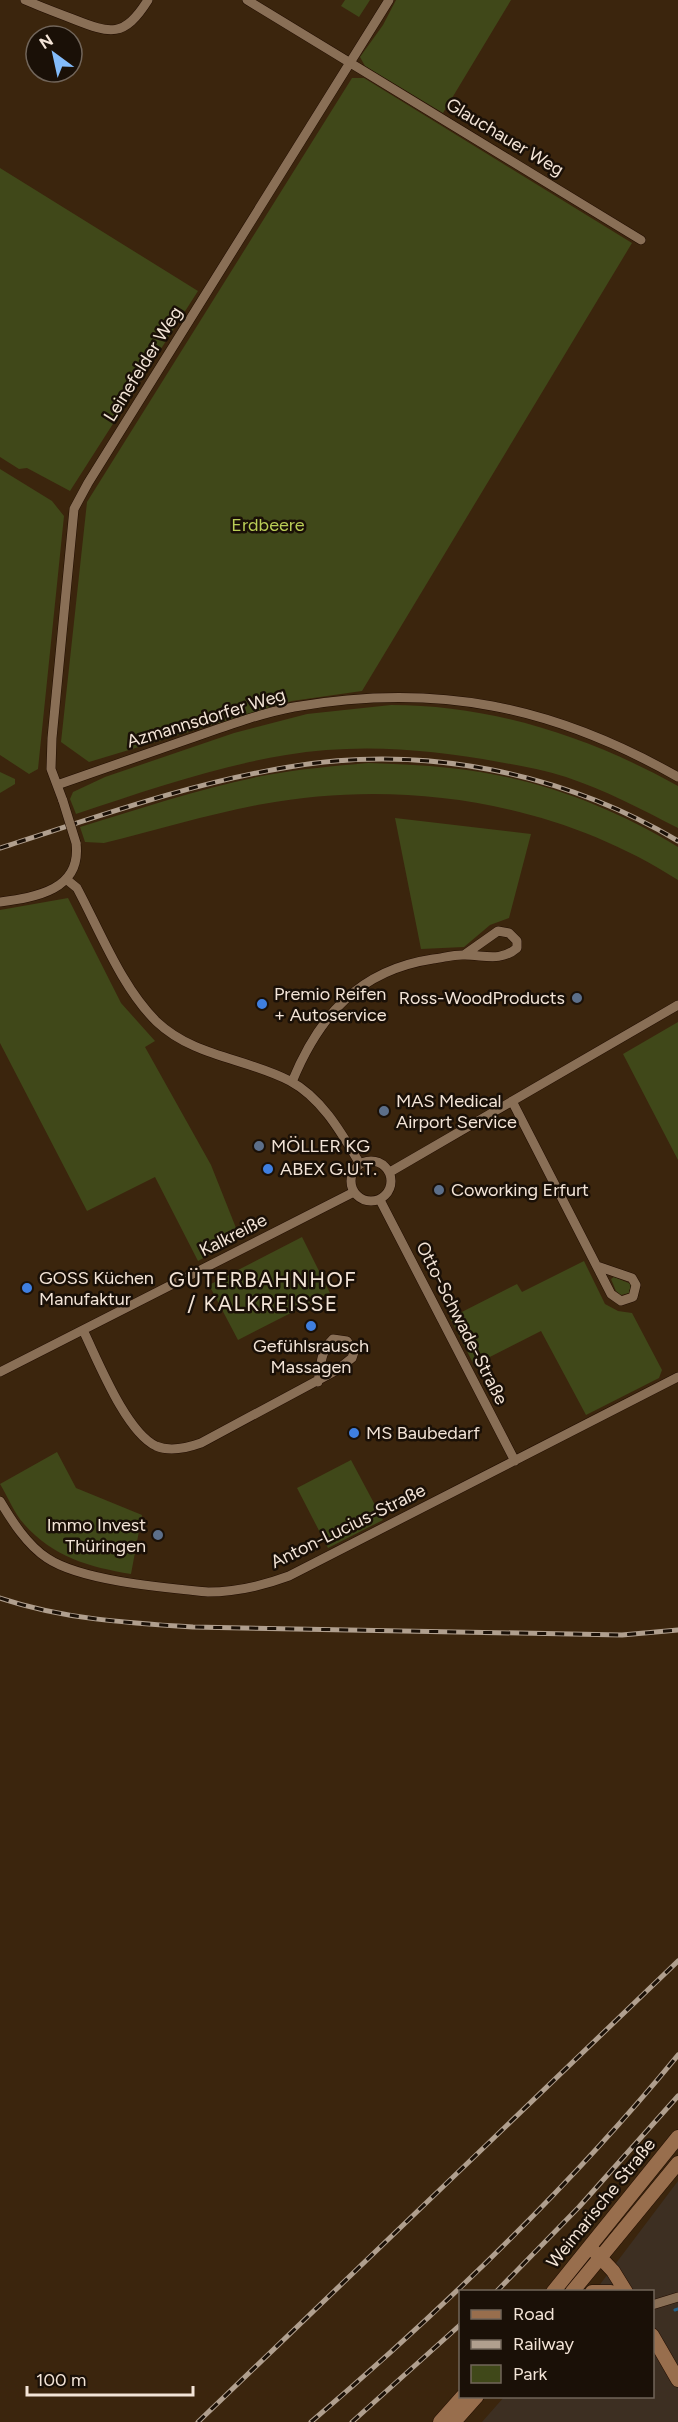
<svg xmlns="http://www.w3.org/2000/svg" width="678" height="2422" viewBox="0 0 678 2422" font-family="Figtree,sans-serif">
<rect width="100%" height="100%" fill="#3b250d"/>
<path fill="#3d2f22" d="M678,2181V2422H482L504,2397L652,2396V2292L595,2291Z"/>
<path fill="#404819" d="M345,0H370L359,17L341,6Z
M396,0H511L443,113L365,66L360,57L383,25Z
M352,78H364L632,243L362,691L292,701L89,762L61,742L87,502Z
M0,168L198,291L70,491L27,468L19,469L0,457Z
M0,469L52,501L64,516L38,769L29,774L0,755Z
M391,705C492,705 590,737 678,786V828C641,809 605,790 566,777C544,770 522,766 499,762C429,749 357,743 286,755C214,767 145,791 76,814L70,799L73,792L105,777L234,733L307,714Z
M368,763C395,764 423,765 450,768C531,776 609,805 678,847V880C557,802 403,778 263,804C209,814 157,830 104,843L85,842L80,827C142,808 204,787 267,775C300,769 334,766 368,763Z
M0,772L15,779V784L0,793Z
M395,818L531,834L509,918L490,925L464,947L421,949Z
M68,898L121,1003L155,1041L145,1047L211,1165L240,1238L198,1261L155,1177L87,1211L0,1043V910Z
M678,1022V1160L623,1054Z
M302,1237L330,1293L238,1340L209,1285Z
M584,1261L605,1304L618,1311L632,1313L662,1370L659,1378L586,1415L541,1331L474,1365L450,1318L517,1284L522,1292Z
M614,1277L631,1284L629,1293L621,1295L616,1291L611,1279Z
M57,1452L76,1488L142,1515L131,1574C89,1567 53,1557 24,1524C14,1513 8,1497 0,1484Z
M351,1460L383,1520L328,1548L297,1488Z"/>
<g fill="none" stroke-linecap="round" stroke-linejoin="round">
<path stroke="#235f89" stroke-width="3" d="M675,2310L678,2309"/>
<defs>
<path id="minor" d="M25,0C41,7 57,13 73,19C111,34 124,38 148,0
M247,0L641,240
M57,785C100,770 143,755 186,740C221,728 257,714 294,707C436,682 553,706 678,777
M63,801L51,769L52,738L74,509L88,483L389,0
M66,879L77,888C100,931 122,988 157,1022C194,1057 246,1058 290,1081C322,1098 342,1134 360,1164
M0,902C36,897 82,890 76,843
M292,1082C319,1016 359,970 433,959C443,958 455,954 465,955C484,955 501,962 517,948V941L509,933L498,931L464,955
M512,1101L611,1294L621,1301L633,1297L636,1285L632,1278L597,1266
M351 1181a20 20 0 1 1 40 0a20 20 0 1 1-40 0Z
M390,1172L678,1005
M380,1200L515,1461
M83,1330C98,1361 126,1432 156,1446C170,1452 187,1448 201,1443L337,1370L352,1358L354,1352L347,1341L333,1339C320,1352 321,1365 318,1382
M0,1372L354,1192
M0,1501C12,1521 27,1545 47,1558C81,1581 166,1588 208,1592C237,1592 262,1586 289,1576L678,1377
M652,2305L678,2297"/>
<path id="secondary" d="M596,2253L613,2271L626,2292
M553,2292L678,2137
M572,2292L678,2163
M592,2292H611
M652,2335L678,2380
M440,2422L463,2396
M454,2422L477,2396"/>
</defs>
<use href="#minor" stroke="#210d00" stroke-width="10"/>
<use href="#secondary" stroke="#210d00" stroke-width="15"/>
<use href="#minor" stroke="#896f56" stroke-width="9"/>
<use href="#secondary" stroke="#986e4d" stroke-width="14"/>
<defs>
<path id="rail" d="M0,848C94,818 190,783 289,767C422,744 562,772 678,841
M0,1598C63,1619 127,1623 193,1627L622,1635L678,1630
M496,2292L579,2207L678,2096
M198,2422L678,1961
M311,2422C442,2310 568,2189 678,2055
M352,2422L460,2325"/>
</defs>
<use href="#rail" stroke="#b09f8e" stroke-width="5"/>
<use href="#rail" stroke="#1a1007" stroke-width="3" stroke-dasharray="9" stroke-linecap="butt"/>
<defs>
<path id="minor-bridge" d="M63,801L76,843"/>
</defs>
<use href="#minor-bridge" stroke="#210d00" stroke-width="10" stroke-linecap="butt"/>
<use href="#minor-bridge" stroke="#896f56" stroke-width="9"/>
</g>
<g fill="#5c6f8a" stroke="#1a1007" stroke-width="2">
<circle cx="577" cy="998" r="6"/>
<circle cx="384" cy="1111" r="6"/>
<circle cx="259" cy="1146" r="6"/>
<circle cx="439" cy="1190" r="6"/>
<circle cx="158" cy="1535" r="6"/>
</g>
<g fill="#3f7fe0" stroke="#1a1007" stroke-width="2">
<circle cx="262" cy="1004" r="6"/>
<circle cx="268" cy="1169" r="6"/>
<circle cx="27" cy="1288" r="6"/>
<circle cx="311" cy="1326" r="6"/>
<circle cx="354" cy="1433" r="6"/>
</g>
<g text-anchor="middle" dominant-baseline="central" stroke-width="5" stroke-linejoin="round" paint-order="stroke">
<g font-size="18" fill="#f3e4d7" stroke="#1a1007">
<text transform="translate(505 137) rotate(31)">Glauchauer Weg</text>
<text transform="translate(143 364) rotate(-58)">Leinefelder Weg</text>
<text transform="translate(206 718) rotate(-17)">Azmannsdorfer Weg</text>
<text transform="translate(233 1235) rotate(-27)">Kalkreiße</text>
<text transform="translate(462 1323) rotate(63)">Otto-Schwade-Straße</text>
<text transform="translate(348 1526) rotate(-26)">Anton-Lucius-Straße</text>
<text transform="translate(601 2203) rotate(-51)">Weimarische Straße</text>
</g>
<g font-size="18" fill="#b9cc56" stroke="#1a1007">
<text x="268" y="525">Erdbeere</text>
</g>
<g font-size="18" fill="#f3e4d7" stroke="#1a1007" text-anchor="start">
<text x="274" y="994">Premio Reifen<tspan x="274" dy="21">+ Autoservice</tspan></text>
<text x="565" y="998" text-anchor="end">Ross-WoodProducts</text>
<text x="396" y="1101">MAS Medical<tspan x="396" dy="21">Airport Service</tspan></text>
<text x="271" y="1146">MÖLLER KG</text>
<text x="280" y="1169">ABEX G.U.T.</text>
<text x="451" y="1190">Coworking Erfurt</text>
<text x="39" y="1278">GOSS Küchen<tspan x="39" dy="21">Manufaktur</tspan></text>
<text x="311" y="1346" text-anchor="middle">Gefühlsrausch<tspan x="311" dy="21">Massagen</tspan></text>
<text x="366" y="1433">MS Baubedarf</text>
<text x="146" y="1525" text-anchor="end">Immo Invest<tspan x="146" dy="21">Thüringen</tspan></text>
</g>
<g font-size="21" letter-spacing="1.5" fill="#f3e4d7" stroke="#1a1007">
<text x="263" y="1279">GÜTERBAHNHOF<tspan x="263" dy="24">/ KALKREISSE</tspan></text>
</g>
</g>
<rect x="459" y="2290" width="195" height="108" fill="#1a1007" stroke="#71655a" stroke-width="1.5"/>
<rect x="471" y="2310" width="30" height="9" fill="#986e4d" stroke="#71655a" stroke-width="1.5"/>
<text x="513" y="2320" font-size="18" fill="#f3e4d7">Road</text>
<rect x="471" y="2340" width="30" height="9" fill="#b09f8e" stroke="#71655a" stroke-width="1.5"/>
<text x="513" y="2350" font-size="18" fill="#f3e4d7">Railway</text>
<rect x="471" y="2365" width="30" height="18" fill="#404819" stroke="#71655a" stroke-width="1.5"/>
<text x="513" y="2380" font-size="18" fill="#f3e4d7">Park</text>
<g transform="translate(54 54) rotate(327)"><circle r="28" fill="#1a1007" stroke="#71655a" stroke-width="1.5"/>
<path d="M0-4.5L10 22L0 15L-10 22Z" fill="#83bcfb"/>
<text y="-9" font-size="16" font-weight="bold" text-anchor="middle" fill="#f3e4d7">N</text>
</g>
<path d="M27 2386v9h166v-9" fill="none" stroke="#f3e4d7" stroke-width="3"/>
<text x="36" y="2386" font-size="18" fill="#f3e4d7" stroke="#1a1007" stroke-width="4.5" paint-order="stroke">100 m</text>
</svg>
